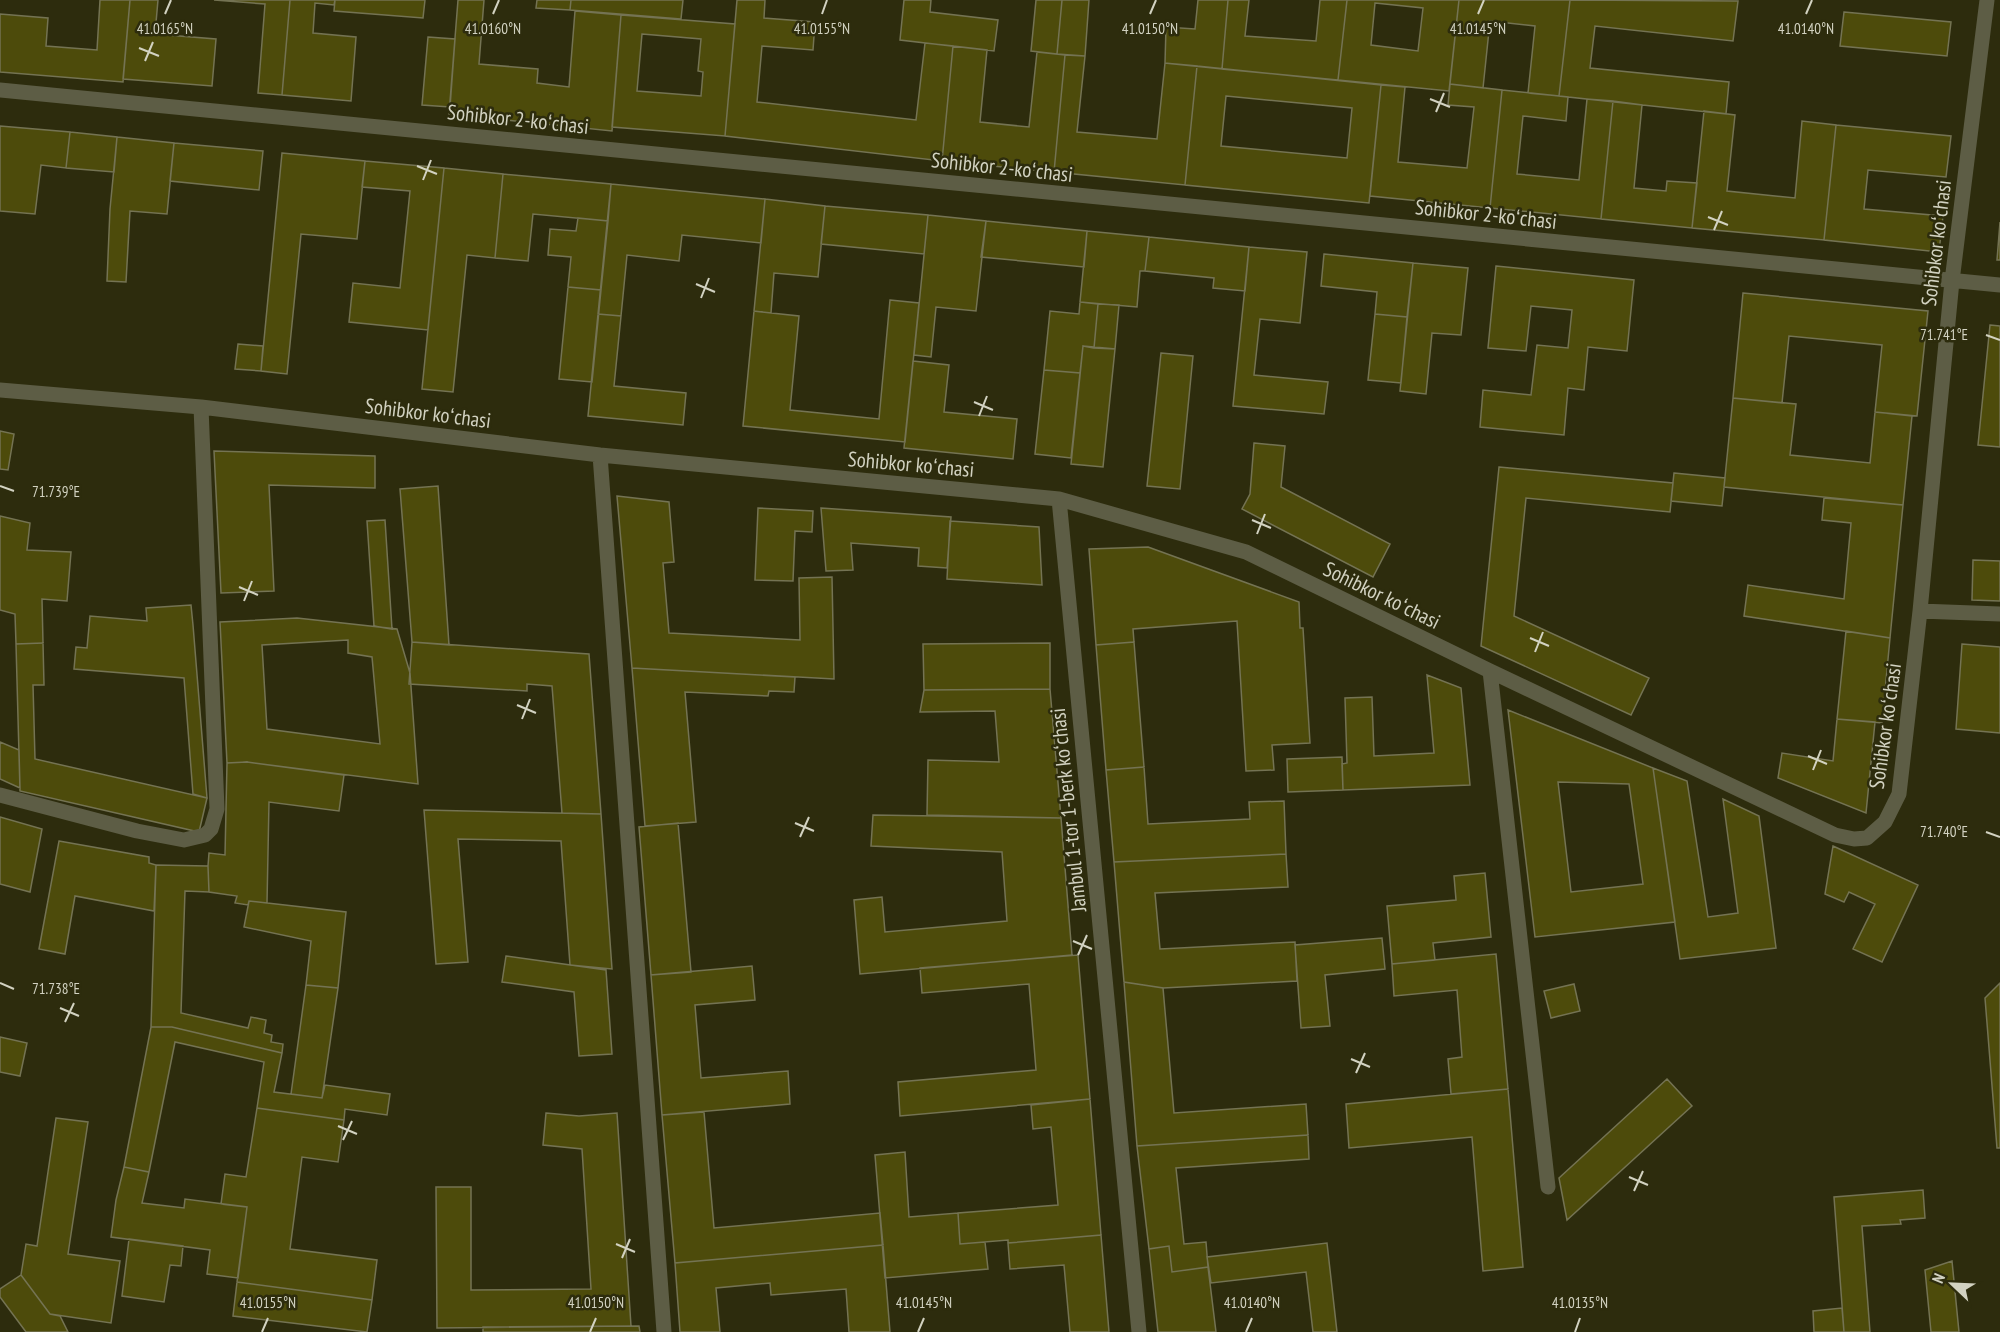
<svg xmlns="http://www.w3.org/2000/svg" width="2000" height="1332" viewBox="0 0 2000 1332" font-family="'PT Sans Narrow',sans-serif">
<rect width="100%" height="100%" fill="#2d2c0d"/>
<path fill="#4d4b0b" stroke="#747353" stroke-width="1.5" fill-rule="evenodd" d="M100,0H130L123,82L0,72V14L48,18L46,46L97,50Z
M130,0H158L155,34L216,39L212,86L123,79Z
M214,0H290L282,95L258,93L265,4Z
M290,0H335L334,5L315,3L313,33L356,37L351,101L282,95Z
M335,0H425L423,18L334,11Z
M458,0H484L479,64L538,69L537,83L569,87L575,11L621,15L612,131L449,114Z
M537,0H571L570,10L536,8Z
M571,0H683L681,19L570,10Z
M737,0H765L764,18L815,22L813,50L762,46L757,102L916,120L925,43L953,46L942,161L725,136Z
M904,0H931L930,12L998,20L994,51L900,40Z
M1036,0H1062L1057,54L1031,51Z
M1062,0H1089L1085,56L1057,54Z
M1198,0H1228L1222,69L1165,63L1166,27L1195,29Z
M1228,0H1249L1245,36L1316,41L1320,0H1347L1338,80L1222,69Z
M1347,0H1459L1449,91L1338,80ZM1375,3L1423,8L1418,51L1371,45Z
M1459,0H1570L1559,96L1528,93L1535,26L1490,21L1483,88L1450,84Z
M1570,0L1738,1L1733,41L1595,26L1590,68L1729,82L1726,114L1559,96Z
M1844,12L1951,22L1947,56L1840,46Z
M621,15L735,24L725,136L612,127ZM642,34L701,39L698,71L703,72L701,96L637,91Z
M428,37L455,39L450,107L422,105Z
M953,46L987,50L980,122L1029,127L1037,52L1065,55L1054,172L942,161Z
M1065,55L1085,56L1077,132L1157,139L1165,63L1197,66L1185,185L1054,172Z
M1197,66L1381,85L1369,203L1185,185ZM1226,96L1352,108L1347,158L1221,146Z
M1450,84L1502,90L1490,208L1370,196L1381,85L1405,87L1398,162L1467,168L1474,107L1448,105Z
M1502,90L1568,97L1566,121L1523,116L1517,174L1579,180L1587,99L1613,101L1601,219L1490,208Z
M1613,101L1642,105L1634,188L1666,191L1667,181L1697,183L1692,228L1601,219Z
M1704,111L1735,115L1727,191L1795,198L1802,121L1836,125L1824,240L1692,228Z
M1836,125L1951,136L1946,177L1868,170L1864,209L1943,216L1939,252L1824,240Z
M0,126L70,132L66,168L41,165L35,214L0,211Z
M70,132L117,137L114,172L66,168Z
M117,137L174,143L167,214L130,211L126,282L107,281L110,209Z
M174,143L263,151L259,190L170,181Z
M282,153L365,161L357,239L301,234L287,374L261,371Z
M365,161L444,168L428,330L349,322L353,283L400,288L410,191L362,187Z
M444,168L503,174L495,258L467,255L453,392L422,389Z
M503,174L611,184L608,221L533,214L528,261L495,258Z
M611,184L765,199L761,243L682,235L679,261L627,255L621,316L598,314Z
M765,199L825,206L818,277L774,273L771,313L754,311Z
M825,206L928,215L924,254L821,244Z
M928,215L986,221L976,311L936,307L931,357L914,355Z
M578,218L608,221L601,290L568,287L571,257L548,255L550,229L576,231Z
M986,221L1087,231L1084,267L981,257Z
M2000,222V260H1997Z
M1087,231L1149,237L1145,271H1140L1137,307L1080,302Z
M1149,237L1249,247L1245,291L1213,288L1214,278L1145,271Z
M1249,247L1307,252L1300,323L1260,319L1254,375L1328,382L1324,414L1233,406Z
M1324,254L1413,263L1407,317L1375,314L1377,292L1321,286Z
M1413,263L1468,268L1461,335L1432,333L1426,394L1400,391Z
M1496,266L1634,280L1627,351L1588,347L1584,390L1568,388L1564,435L1480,427L1483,390L1531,395L1537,345L1568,348L1572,310L1531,306L1526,351L1488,348Z
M568,287L601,290L592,382L559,379Z
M1743,293L1928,311L1917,416L1875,412L1882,345L1789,336L1782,403L1733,398Z
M890,300L919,303L905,442L743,426L754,311L799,316L790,410L879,419Z
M1080,302L1098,304L1094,348L1083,346L1080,373L1044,370L1050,311L1079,314Z
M1098,304L1119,305L1115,349L1094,348Z
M598,314L621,316L614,386L686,393L683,425L588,416Z
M1375,314L1407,317L1401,383L1368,380Z
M1990,325L2000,326V447L1978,445Z
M238,344L263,346L261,371L235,369Z
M1083,346L1115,349L1103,467L1071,464Z
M1161,353L1193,356L1180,489L1147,486Z
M913,361L949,365L944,412L1017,419L1013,459L904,448Z
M1044,370L1080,373L1071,458L1035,454Z
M1733,398L1796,404L1790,455L1870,463L1875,412L1912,416L1903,505L1724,487Z
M0,431L14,434L8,470L0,469Z
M1254,443L1285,446L1281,487L1390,544L1373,577L1242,509L1250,494Z
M214,451L375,456V488L269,485L274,591L221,593Z
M1499,467L1673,483L1670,512L1526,498L1514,616L1649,678L1631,715L1481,646Z
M1674,473L1725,478L1722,506L1671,501Z
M438,486L449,645L412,642L400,489Z
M617,496L669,502L674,562L663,563L669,633L800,640L799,578L832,577L834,679L632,668Z
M1824,498L1903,505L1890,638L1744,616L1748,585L1844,599L1851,523L1822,520Z
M758,508L813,511L812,532L795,531L793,581L755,580Z
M821,508L951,517L947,568L918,566L919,548L851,543L853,570L826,571Z
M0,516L30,523L27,550L71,552L67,601L42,599L43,643L16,644L15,614L0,610Z
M385,520L392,629L374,626L367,521Z
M950,521L1039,527L1042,585L947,579Z
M1148,547L1299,602L1300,628H1303L1310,743L1272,745L1274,770L1246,771L1237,621L1133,629L1134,642L1096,645L1089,549Z
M1973,560L2000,561V601L1972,600Z
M191,605L193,625L207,798L193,794L184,678L74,669L76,647L87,648L90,616L147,621L146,608Z
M297,618L397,629L410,673L418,784L247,762L227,763L220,622ZM348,640V653L372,657L380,744L267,729L262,645Z
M1846,631L1890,638L1882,723L1837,719Z
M412,642L589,654L601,814L562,813L552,686L527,684V691L409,684Z
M1134,642L1144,767L1106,770L1096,645Z
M43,643L44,685H33L35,759L207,798L199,832L20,791L16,644Z
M1050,643V689L924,690L923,644Z
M1962,644L2000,647V733L1956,729Z
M632,668L795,677L794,692L769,691L768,696L685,692L696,822L645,826Z
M1427,675L1461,688L1470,785L1343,790L1342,764L1347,763L1345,698L1372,697L1374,756L1434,753Z
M1050,689L1061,818L927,815L928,760L999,762L995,711L920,712L924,690Z
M1508,710L1653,768L1675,922L1535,937ZM1558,782L1629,784L1643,884L1571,892Z
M1837,719L1875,722L1866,813L1778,778L1782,753L1833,761Z
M0,742L19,750L20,788L0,779Z
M1342,757L1343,790L1288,792L1287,759Z
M247,762L344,775L339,811L269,802L267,903L249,901L248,905L235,903L237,896L209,892L208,866L209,853L225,855L227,763Z
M1144,767L1148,824L1250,819L1249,802L1284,801L1286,854L1114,862L1106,770Z
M1653,768L1687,781L1708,917L1738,913L1723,799L1759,816L1776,948L1680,959Z
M424,810L601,814L612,969L570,965L561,841L458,839L468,962L436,964Z
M873,815L1061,818L1072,955L860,974L854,900L882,897L885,932L1007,921L1002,852L871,846Z
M0,817L42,829L30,892L0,884Z
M678,823L691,972L651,975L639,827Z
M59,841L149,857V863L156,865L154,911L75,896L65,954L39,949Z
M1833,846L1918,885L1882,962L1853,949L1875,904L1849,892L1844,902L1825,894Z
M1286,854L1288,887L1155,893L1160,949L1295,942L1297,981L1163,988L1124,982L1114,862Z
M156,865L208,866L209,892L185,891L181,1013L248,1028L251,1017L266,1020L264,1033L272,1035L271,1042L283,1044L282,1053L172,1027H151Z
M1485,873L1491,937L1433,943L1435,960L1392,964L1387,906L1456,900L1454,876Z
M249,901L346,912L338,988L306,985L311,941L244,927Z
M1382,938L1385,969L1325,975L1330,1026L1301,1028L1295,945Z
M1496,954L1508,1089L1451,1094L1448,1059L1462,1057L1457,990L1394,996L1392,964Z
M1078,955L1090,1099L900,1116L898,1082L1036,1070L1029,984L922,993L920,968Z
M506,956L606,970L612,1054L579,1056L574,992L502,982Z
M752,966L755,1000L695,1005L701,1078L788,1071L790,1104L662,1115L651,975Z
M1124,982L1163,988L1174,1113L1306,1104L1308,1135L1137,1146Z
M2000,983V1148H1997L1985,998Z
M1574,984L1580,1011L1551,1018L1544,991Z
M306,985L338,988L322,1098L291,1094Z
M151,1027H172L282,1053L274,1092L322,1098L325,1085L390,1094L387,1115L345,1109L344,1120L257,1108L264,1062L175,1042L149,1172L124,1167Z
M0,1037L27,1043L20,1076L0,1072Z
M1667,1079L1692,1106L1567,1220L1559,1178Z
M1508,1089L1523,1267L1483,1271L1472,1137L1349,1148L1346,1104Z
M1090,1099L1101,1235L1008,1243V1240L960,1244L958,1213L1058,1205L1051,1127L1033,1129L1031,1105Z
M257,1108L344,1120L338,1162L302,1157L290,1249L377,1260L372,1300L237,1282L247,1207L221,1204L225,1174L246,1177Z
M704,1112L714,1228L880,1213L883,1245L675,1263L662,1115Z
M546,1113L579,1116L617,1113L631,1326L437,1328L436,1187H471V1290L591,1289L582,1149L543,1145Z
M56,1118L88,1122L68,1254L120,1261L111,1323L50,1314L21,1275L26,1244L37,1246Z
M1308,1135L1309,1159L1176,1168L1184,1244L1206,1242L1208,1267L1172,1272L1169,1246L1149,1249L1137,1146Z
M905,1152L909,1217L958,1213L960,1244L985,1242L988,1269L885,1278L875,1155Z
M124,1167L149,1172L142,1203L184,1208L185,1199L247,1207L238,1278L207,1274L210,1250L111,1237L116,1200Z
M1923,1190L1925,1218L1900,1220L1901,1224L1862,1226L1870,1332H1844L1834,1197Z
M1101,1235L1109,1332H1070L1064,1265L1010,1269L1008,1243Z
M129,1239L183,1246L181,1266L170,1265L164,1302L122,1296Z
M1327,1243L1337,1332H1313L1306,1272L1211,1283L1207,1257Z
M883,1245L890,1332H849L846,1289L771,1295L770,1283L716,1288L720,1332H680L675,1263Z
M1169,1246L1172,1272L1208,1267L1216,1332H1158L1149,1249Z
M1952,1261L1959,1332H1931L1925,1270Z
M21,1275L50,1314L60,1316L68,1332H26L0,1297V1289Z
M237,1282L372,1300L367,1332L233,1316Z
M1842,1308L1844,1332H1814L1813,1311Z
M639,1326L640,1332H483V1327Z"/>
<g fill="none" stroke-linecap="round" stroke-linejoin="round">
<path stroke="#5d5d45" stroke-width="15" d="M0,90L2000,285
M0,390L201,407L600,455L1059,499L1246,552L1490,671L1835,835L1854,839L1867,838L1885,822L1899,794L1920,611L1952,281L1987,0
M600,455L664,1332
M1059,499L1139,1332
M1920,611L2000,614
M1490,671L1548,1187
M0,795L137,831L184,840L205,835L211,829L217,809L201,407"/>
</g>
<path fill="none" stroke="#d2d2c1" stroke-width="2" d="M165,14L171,0M493,14L499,0M822,14L827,0M1150,14L1156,0M1478,14L1484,0M1806,14L1812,0M139,48L159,56M145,61L153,42M1430,99L1450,107M1436,112L1444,93M417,166L437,174M423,180L431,160M1708,217L1728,225M1714,230L1722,211M696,284L715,292M701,298L709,278M1986,335L2000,340M974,402L993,410M979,416L987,396M0,486L14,491M1252,520L1271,528M1257,534L1265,514M239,587L258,595M244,601L252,581M1530,638L1549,646M1535,652L1543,632M517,705L536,713M522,719L530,699M1808,756L1827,764M1813,770L1821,750M795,823L814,831M1986,832L2000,837M800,837L809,817M1073,941L1092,949M1078,955L1087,935M0,983L14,989M60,1008L79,1016M65,1022L74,1003M1351,1059L1370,1067M1356,1073L1365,1053M338,1126L357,1134M343,1140L352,1121M1629,1177L1648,1185M1634,1191L1643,1171M616,1244L635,1252M622,1258L630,1239M262,1332L268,1318M590,1332L596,1318M918,1332L924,1318M1246,1332L1252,1318M1575,1332L1580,1318"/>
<g text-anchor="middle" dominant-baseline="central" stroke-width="5" stroke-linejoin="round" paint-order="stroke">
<g font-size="21" fill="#d2d2c1" stroke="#2d2c0d">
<text transform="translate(518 119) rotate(6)">Sohibkor 2-koʻchasi</text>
<text transform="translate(1002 167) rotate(6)">Sohibkor 2-koʻchasi</text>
<text transform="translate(1486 214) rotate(6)">Sohibkor 2-koʻchasi</text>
<text transform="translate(1936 243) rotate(-83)">Sohibkor koʻchasi</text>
<text transform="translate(428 413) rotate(7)">Sohibkor koʻchasi</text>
<text transform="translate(911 464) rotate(5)">Sohibkor koʻchasi</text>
<text transform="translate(1382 595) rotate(26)">Sohibkor koʻchasi</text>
<text transform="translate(1885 726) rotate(-82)">Sohibkor koʻchasi</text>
<text transform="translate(1068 810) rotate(-96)">Jambul 1-tor 1-berk koʻchasi</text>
</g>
</g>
<g font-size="15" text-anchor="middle" fill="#d2d2c1" stroke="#2d2c0d" stroke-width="5" stroke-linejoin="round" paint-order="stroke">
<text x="493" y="34">41.0160°N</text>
<text x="822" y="34">41.0155°N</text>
<text x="1150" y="34">41.0150°N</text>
<text x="1478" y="34">41.0145°N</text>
<text x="165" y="34">41.0165°N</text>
<text x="1806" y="34">41.0140°N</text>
<text x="1944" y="340">71.741°E</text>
<text x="56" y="497">71.739°E</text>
<text x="1944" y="837">71.740°E</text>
<text x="56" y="994">71.738°E</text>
<text x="268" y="1308">41.0155°N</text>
<text x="596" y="1308">41.0150°N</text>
<text x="924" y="1308">41.0145°N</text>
<text x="1252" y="1308">41.0140°N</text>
<text x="1580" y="1308">41.0135°N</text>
</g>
<g transform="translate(1952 1284) rotate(293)" stroke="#2d2c0d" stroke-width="4.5" paint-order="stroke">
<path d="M0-4.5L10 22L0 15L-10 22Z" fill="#d2d2c1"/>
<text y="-9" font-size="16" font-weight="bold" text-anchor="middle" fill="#d2d2c1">N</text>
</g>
</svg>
